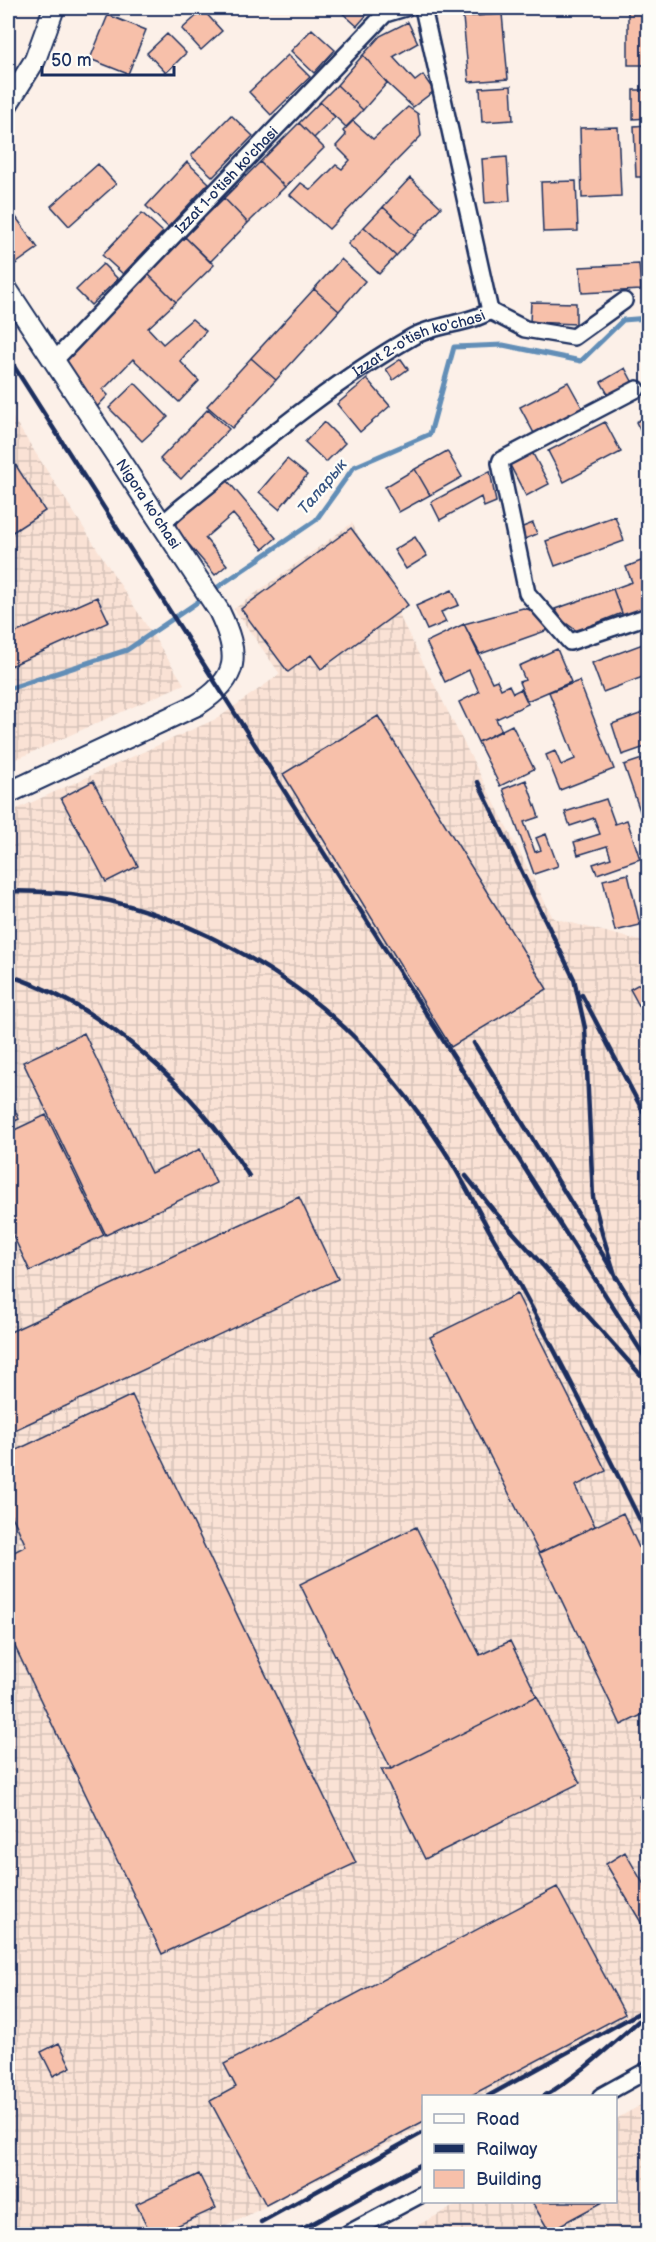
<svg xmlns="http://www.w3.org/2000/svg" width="656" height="2242" viewBox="0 0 656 2242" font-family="'Balsamiq Sans',sans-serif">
<defs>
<pattern id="industrial-grid" width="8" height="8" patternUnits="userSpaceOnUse" patternTransform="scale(1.5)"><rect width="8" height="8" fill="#fae2d5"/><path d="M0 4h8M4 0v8" fill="none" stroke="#d6c2b9"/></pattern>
</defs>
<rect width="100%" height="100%" fill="#fcf0e8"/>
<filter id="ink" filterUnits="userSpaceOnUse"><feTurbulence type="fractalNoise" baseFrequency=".0167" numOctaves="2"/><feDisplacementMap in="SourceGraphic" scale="12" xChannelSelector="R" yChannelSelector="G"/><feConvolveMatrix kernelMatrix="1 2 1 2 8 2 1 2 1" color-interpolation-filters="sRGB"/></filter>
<g filter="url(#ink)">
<path fill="url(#industrial-grid)" d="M8,410L184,684L8,763Z
M352,523L553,918L648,943V2011L481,2096H424L423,2126L211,2234H8V813L218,718L280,674L234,609Z
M648,2101V2234H401L462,2202H616V2119Z"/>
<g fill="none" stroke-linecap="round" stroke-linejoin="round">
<path stroke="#628eb7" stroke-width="5" d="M212,591L316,520L354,467L430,434L454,347L503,345L581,361L623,320L648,318
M8,689L127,650L205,597"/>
</g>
<path fill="#f7c0aa" stroke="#1b2f5e" stroke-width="1.5" d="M342,8H368L371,10L357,26L339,10Z
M203,10L222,31L201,50L182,29Z
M628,10H648V65H628Z
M502,14L508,79L469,82L463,17Z
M108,15L146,30L128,74L90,59Z
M408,22L418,43L393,57L415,81L423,75L434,91L413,107L387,83L363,55L380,36Z
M312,29L335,50L314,73L291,51Z
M167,34L186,53L166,73L147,53Z
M288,55L310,77L271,115L249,92Z
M363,55L387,83L363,110L337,85Z
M337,85L363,110L346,127L320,102Z
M511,86L513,120L482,122L480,88Z
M633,90H648V118L633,119Z
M320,102L335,117L314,138L299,123Z
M408,107L418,114L421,136L329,229L290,195L301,183L311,190L336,165L342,169L350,160L336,146L346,135L343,131L353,121L373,139Z
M231,115L253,136L213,177L191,156Z
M299,123L324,148L285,187L260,162Z
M648,125V177H636L634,126Z
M618,127L621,196L582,198L580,128Z
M507,157L510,201L485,203L482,159Z
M187,162L209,183L168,227L146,206Z
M260,162L285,187L248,223L224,198Z
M98,164L116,184L69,226L51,206Z
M410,178L441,207L415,236L383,207Z
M576,181L578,231L543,232L541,182Z
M648,184V210L644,211L643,185Z
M224,198L248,223L210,262L185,237Z
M8,206L38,248L14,265L8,256Z
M383,207L415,236L396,256L364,227Z
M142,213L163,232L123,274L102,255Z
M364,227L396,256L379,274L348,244Z
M185,237L214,265L176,302L148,274Z
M341,259L365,281L339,311L314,289Z
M103,264L118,279L91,305L76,290Z
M639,264L641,290L582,293L580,267Z
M148,274L176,302L148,328L163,344L192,319L206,331L180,361L199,381L179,402L133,359L103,390L108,395L97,407L65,359Z
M314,289L339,311L276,380L251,358Z
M531,302L576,303V324L530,322Z
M251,358L276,380L232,428L207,406Z
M401,359L408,369L393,380L386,369Z
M625,368L633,383L609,396L601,382Z
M367,379L390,406L360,432L337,404Z
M568,382L584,411L536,437L520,407Z
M135,383L168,417L142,441L109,408Z
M208,409L229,429L181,479L160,459Z
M648,415V446L636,422Z
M324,422L345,443L326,462L305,442Z
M605,422L621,452L564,482L548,451Z
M447,451L462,477L430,495L415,469Z
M532,452L549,484L526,496L509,463Z
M8,453L45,511L8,535Z
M287,459L307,475L279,509L259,492Z
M415,469L430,495L399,512L385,487Z
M490,471L496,502L484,507L481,497L440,520L431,502Z
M227,480L276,538L263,549L233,514L205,538L227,565L215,575L173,526Z
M648,502V541L643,527L647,525L640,505Z
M615,516L624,541L555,566L546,541Z
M533,523L537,534L520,541L515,530Z
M351,528L408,605L321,669L311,655L288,672L241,609Z
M415,537L427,556L406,569L394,550Z
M646,559L648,566V610L624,619L613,589L632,582L626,567Z
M613,589L622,613L577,631L563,621L555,609Z
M452,590L459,605L441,612L446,622L427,630L416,606Z
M97,597L109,622L8,667V636Z
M523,608L534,611L551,629L480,654L464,624Z
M464,624L492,682L497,680L501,689L509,685L513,693L521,689L528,704L496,719L502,731L478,742L459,702L479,692L469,670L445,682L426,642Z
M648,642V675L603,692L592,663Z
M557,649L571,682L527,701L519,682L525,680L519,666Z
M579,681L614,769L560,790L546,755L555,751L561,765L575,759L549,692Z
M648,711V746L622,755L612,724Z
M378,716L547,989L451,1047L283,774Z
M512,725L534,769L500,786L478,742Z
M648,757V831H647L624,765Z
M526,780L539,817L524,822L535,852L541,850L536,838L546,834L558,866L534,874L503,789Z
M93,781L138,866L106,882L61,798Z
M606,799L615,824L627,820L640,859L597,874L593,864L611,858L607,846L578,855L574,842L600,834L594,818L570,826L565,812Z
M628,874L640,925L615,931L603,880Z
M648,979V1022L630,989Z
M84,1033L151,1173L200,1149L216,1183L106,1235L23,1062Z
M8,1094L19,1119L8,1124Z
M46,1115L104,1235L30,1271L8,1225V1133Z
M299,1197L338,1279L8,1433V1333Z
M517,1294L606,1471L575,1486L595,1526L539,1553L430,1337Z
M132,1395L356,1863L162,1954L8,1632V1555L26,1546L8,1507V1454Z
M623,1513L648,1567V1712L621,1725L539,1553Z
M416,1527L480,1655L510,1641L537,1696L391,1769L300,1584Z
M537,1696L580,1783L425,1859L381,1769H391Z
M648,1792V1818L639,1796Z
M625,1852L648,1892V1934L606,1864Z
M557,1887L625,2014L470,2096H424V2121L266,2205L210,2101L236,2087L224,2064Z
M59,2043L71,2067L53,2076L41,2052Z
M199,2174L216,2208L159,2234H151L136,2204Z
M532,2202H603L549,2231Z"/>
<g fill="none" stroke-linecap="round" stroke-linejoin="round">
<defs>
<g id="minor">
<path d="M490,311L525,329L574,337L624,301"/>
<path id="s1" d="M54,361L385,14L405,8"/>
<path d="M637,389L501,460L500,463L527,593L570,642L648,616"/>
<path id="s2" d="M161,525L179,509C254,449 328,385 412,337C435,324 470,324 490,311L423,8"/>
<path d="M601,2096L648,2070"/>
<path d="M347,2234L424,2193"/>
</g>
<g id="tertiary">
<path d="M8,103L35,60L54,8"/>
<path id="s3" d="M8,291L219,611C240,655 240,678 197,705L8,793"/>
</g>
</defs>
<use href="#minor" stroke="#1b2f5e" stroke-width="20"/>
<use href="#tertiary" stroke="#1b2f5e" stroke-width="24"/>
<use href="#minor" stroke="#fdfcf7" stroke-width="15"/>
<use href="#tertiary" stroke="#fdfcf7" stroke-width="20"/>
<path stroke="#1b2f5e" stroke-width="4.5" d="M8,357L648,1362
M478,782L574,979L585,1028L593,1197L602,1233L616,1278
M8,891C28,891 50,892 71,894C175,907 291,970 363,1046C392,1077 421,1114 444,1150C462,1178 477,1209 494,1239C549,1336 598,1436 648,1536
M8,975C108,1008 193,1088 249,1176
M582,995L648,1121
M474,1043L648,1329
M466,1176L494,1211L648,1383
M488,2096L648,2008
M544,2096C580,2075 610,2046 642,2018
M261,2222L424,2132
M293,2234L424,2163"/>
</g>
</g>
<g text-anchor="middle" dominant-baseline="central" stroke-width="5" stroke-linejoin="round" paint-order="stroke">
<g font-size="15" fill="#1b2f5e" stroke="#fdfcf7">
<text stroke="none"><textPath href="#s1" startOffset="250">Izzat 1-o'tish ko'chasi</textPath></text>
<text stroke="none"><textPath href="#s2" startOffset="318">Izzat 2-o'tish ko'chasi</textPath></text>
<text stroke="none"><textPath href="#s3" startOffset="255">Nigora ko'chasi</textPath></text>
</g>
<g font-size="16" font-style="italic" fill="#395683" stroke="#fdfcf7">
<text transform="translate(323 487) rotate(-50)">Таларык</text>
</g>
</g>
<rect width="656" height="2242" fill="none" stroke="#fdfcf7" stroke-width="30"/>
<rect x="15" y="15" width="626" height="2212" fill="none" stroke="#1b2f5e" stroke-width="2" filter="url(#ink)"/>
<rect x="422" y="2095" width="195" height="108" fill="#fdfcf7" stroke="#a3aaba" stroke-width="1.5"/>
<rect x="434" y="2114" width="30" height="9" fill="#fdfcf7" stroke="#a3aaba" stroke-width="1.5"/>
<text x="476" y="2125" font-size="18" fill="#1b2f5e">Road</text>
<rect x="434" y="2144" width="30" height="9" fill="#1b2f5e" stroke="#a3aaba" stroke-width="1.5"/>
<text x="476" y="2155" font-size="18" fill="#1b2f5e">Railway</text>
<rect x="434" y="2170" width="30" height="18" fill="#f7c0aa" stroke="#a3aaba" stroke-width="1.5"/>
<text x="476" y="2185" font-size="18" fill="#1b2f5e">Building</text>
<path d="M42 66v9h132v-9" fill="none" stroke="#1b2f5e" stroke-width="3"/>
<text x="51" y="66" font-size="18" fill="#1b2f5e" stroke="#fdfcf7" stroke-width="4.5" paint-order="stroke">50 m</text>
</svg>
